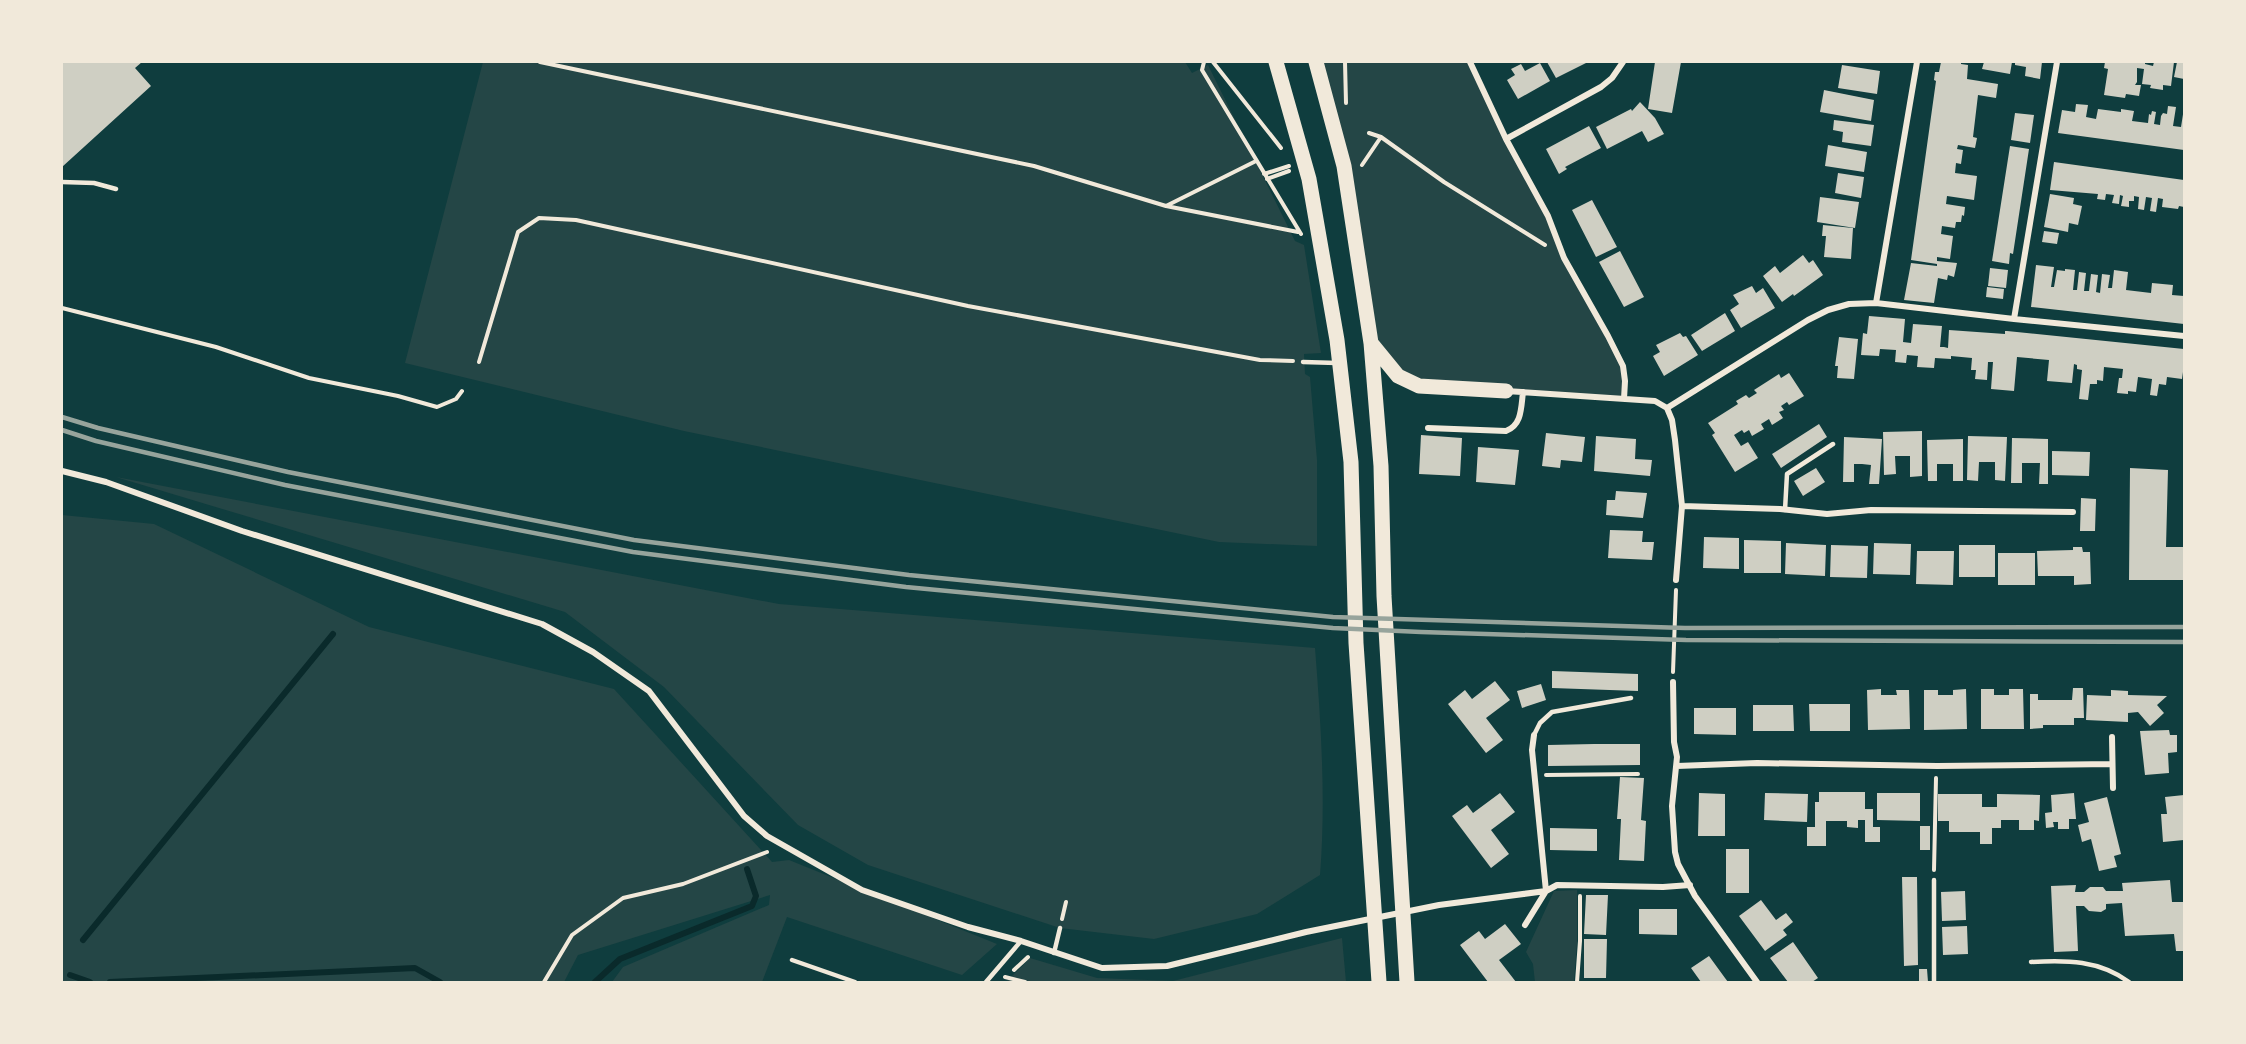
<svg xmlns="http://www.w3.org/2000/svg" width="2246" height="1044" viewBox="0 0 2246 1044" font-family="'Roboto Condensed',sans-serif">
<rect width="100%" height="100%" fill="#0f3d3e"/>
<path fill="#244646" d="M483,62H1185L1192,73L1208,65L1295,241L1304,245L1321,353L1304,354L1305,374L1310,377L1317,460V546L1219,542L684,431L405,363Z
M1316,62H1470L1548,216L1564,258L1623,366L1624,399L1419,386L1371,343L1355,225Z
M116,477L779,604L1315,648C1321,724 1326,800 1320,875L1257,914L1154,939L1060,928L868,865L798,825L664,687L565,612Z
M62,515L154,524L369,627L614,689L772,862L789,860L997,944L962,975L787,917L762,982H612L623,967L769,905L770,895L578,955L564,982H62Z
M1577,890V943L1574,982H1535L1533,964L1526,952L1554,891Z
M1342,938L1346,982H1006L1030,958L1097,978L1173,981Z"/>
<g fill="none" stroke-linecap="round" stroke-linejoin="round">
<path stroke="#0a2a2b" stroke-width="6" d="M83,940L333,634
M70,975L90,982
M110,982L415,968L440,982
M595,982L620,959L752,906L756,896L747,869"/>
</g>
<path fill="#cfcfc3" d="M62,62H142L135,68L151,86L62,167Z
M1547,62H1588L1556,78Z
M1655,62H1681L1672,113L1648,109Z
M1941,62H1961V64L1968,65L1967,79L1998,84L1996,98L1978,95L1973,137L1977,138L1975,148L1958,145L1957,149L1963,150L1961,164L1956,163L1955,173L1977,176L1974,200L1947,196L1946,204L1965,207L1964,216L1962,215L1961,222H1956L1955,228L1942,226L1941,234L1953,236L1950,259L1937,257V261L1957,263L1954,277L1948,275L1947,280L1938,278L1934,303L1904,300L1911,263L1937,266V264L1911,260L1936,81L1934,80L1935,72H1939Z
M1984,62H2012L2010,74L1982,69Z
M2015,62H2042L2040,79L2025,76L2026,67L2015,65Z
M2105,62H2145V64L2153,66L2154,62H2174L2171,86L2163,85V90L2150,88L2151,85L2142,84L2144,69L2137,68V82L2135,85H2141L2139,96L2126,94L2125,98L2104,95L2108,69L2104,68Z
M2177,62H2184V79L2174,77Z
M1540,63L1550,81L1518,99L1507,80L1515,75L1511,69L1521,64L1525,71Z
M1842,65L1880,71L1877,94L1838,88Z
M1824,90L1874,100L1871,121L1820,112Z
M1640,102L1655,118L1664,134L1648,142L1642,131L1607,149L1596,127L1631,109L1632,111Z
M2076,104L2088,105L2086,117L2096,119L2098,109L2121,112V109L2134,111L2132,121L2148,123L2149,114L2151,115L2152,111L2156,112L2154,124L2160,125L2161,116L2163,113L2167,114L2168,106L2176,107L2173,126L2181,127L2184,108V150L2058,133L2062,110L2075,112Z
M2015,113L2034,115L2030,143L2011,140Z
M1834,120L1874,125L1871,146L1842,142L1843,132L1833,130Z
M1589,126L1601,148L1565,167L1567,169L1559,174L1546,149Z
M1828,145L1867,152L1864,172L1825,166Z
M2010,146L2029,149L2013,254L2010,253L2009,264L1992,261Z
M2054,162L2184,180V207L2179,206L2178,209L2162,207L2163,199L2158,198L2156,212L2150,211L2152,198L2146,197L2144,210L2138,209L2139,197L2134,196V201H2129V207L2121,206L2123,196L2120,195L2119,204L2112,203L2114,195L2106,194L2105,200L2097,199L2098,194L2050,190Z
M1838,173L1864,177L1861,198L1835,193Z
M2050,194L2074,198L2073,204L2082,206L2078,225L2069,223L2068,232L2044,227Z
M1820,197L1859,202L1855,228L1817,222Z
M1592,200L1617,247L1596,257L1572,210Z
M1823,225L1853,228L1851,259L1824,257L1826,236H1822Z
M2044,231L2059,233L2057,244L2042,242Z
M1620,251L1644,297L1624,307L1599,262Z
M1803,255L1809,263L1813,260L1823,275L1794,296L1793,294L1782,302L1763,276L1775,266L1780,273Z
M2036,265L2054,267L2051,287H2054L2057,270L2065,271V269L2075,270L2073,290H2077L2079,272L2086,273L2084,291H2089L2091,274L2098,275L2096,292L2100,293L2102,274L2110,275L2108,288H2112L2114,270L2128,272L2126,290L2151,293L2152,283L2173,285L2172,295L2184,296V324L2031,307Z
M1990,268L2008,270L2006,288L1988,286Z
M1752,286L1756,293L1763,288L1775,308L1741,328L1730,310L1739,304L1733,295Z
M1987,287L2004,289L2003,299L1986,297Z
M1725,313L1735,331L1702,351L1691,335Z
M1869,316L1905,319L1903,342L1911,343L1913,324L1942,326L1940,347H1944L1948,348L1949,330L2005,334V331H2007L2184,349V373L2183,372L2182,379L2167,377L2166,385L2159,384L2157,396L2150,395L2152,379L2138,377L2136,392L2128,391V394L2117,393L2119,378H2122L2123,369L2104,367L2103,381L2097,380V384H2090L2088,400L2079,399L2082,370L2077,369V365L2074,364L2072,383L2047,381L2049,360L2017,357L2014,391L1991,389L1993,362H1988L1987,380L1975,379L1976,370H1971L1972,358L1951,356V359L1935,358L1934,368L1917,367L1918,356L1907,355L1906,363L1895,362L1896,350L1880,349L1879,356L1861,355L1863,333L1867,334Z
M1680,333L1683,337L1686,336L1698,355L1664,376L1653,356L1660,352L1656,345Z
M1839,337L1858,339L1854,379L1837,378L1838,366H1835Z
M1789,373L1804,396L1789,405L1787,402L1781,406L1784,410L1779,412L1783,418L1772,425L1769,419L1761,424L1764,429L1752,436L1749,430L1744,433L1742,430L1734,435L1741,446L1748,442L1758,458L1735,472L1712,435L1715,433L1708,423L1738,404L1736,401L1746,395L1749,398L1757,393L1754,390L1779,374L1781,378Z
M1819,424L1827,437L1781,468L1772,454Z
M1922,431V476L1910,477V456H1895L1896,474L1884,475L1883,432Z
M1546,433L1585,437L1582,462L1561,460L1560,468L1542,466Z
M1421,435L1462,438L1460,476L1419,474Z
M1596,436L1636,439L1635,459L1652,460L1650,476L1594,471Z
M1968,436L2007,437L2005,481L1995,480V462H1979L1978,481L1967,480Z
M1844,437L1882,439L1879,484H1869L1871,465L1862,464H1854V482H1843Z
M2012,438L2048,439V484H2039L2040,463H2022V483H2011Z
M1963,439V481H1953V464H1937V481H1928L1927,440Z
M1478,447L1519,450L1515,485L1476,482Z
M2052,451L2090,452L2089,476L2052,475Z
M1816,468L1825,482L1803,496L1794,481Z
M2130,468L2168,470L2166,547H2184V580H2129Z
M1616,491L1647,493L1643,518L1606,515L1607,500H1615Z
M2081,498L2096,499L2095,531H2080Z
M1610,530L1643,531L1642,542H1654L1652,560L1608,558Z
M1704,537L1739,538V569L1703,568Z
M1744,540L1781,541V573H1744Z
M1786,543L1826,545L1825,576L1785,574Z
M1874,543L1911,544L1910,575L1873,574Z
M1831,545L1868,546L1867,578L1830,577Z
M1959,545H1995V577H1959Z
M2073,547H2082L2083,552H2090L2091,584L2074,585V576H2038L2037,551L2073,550Z
M1917,551H1954L1953,585L1916,584Z
M1998,553H2035V585H1998Z
M1552,671L1638,674V691L1552,688Z
M1495,681L1510,700L1486,718L1503,740L1486,753L1448,704L1465,690L1472,699Z
M1541,684L1546,700L1522,708L1517,691Z
M2073,688H2083L2084,718H2074V725H2043V728L2030,729V694H2038V700H2072Z
M1881,689V695H1897L1896,690H1909L1910,729L1868,730L1867,690Z
M1966,689L1967,729L1924,730V690H1938V695H1953V690Z
M1981,689H1994V695H2009V689H2023L2024,729H1981Z
M2111,690L2128,691V695L2167,696L2157,705L2164,713L2150,726L2138,712L2128,713V722L2086,720L2087,695L2111,696Z
M1809,704H1850V731H1810Z
M1753,705H1793L1794,731H1753Z
M1694,708H1736V735L1694,734Z
M2169,730L2170,735H2177V752L2168,753L2169,773L2145,775L2140,731Z
M1594,744H1640V765L1548,766V745Z
M1620,777L1644,778L1641,820L1646,821L1644,861L1619,860L1621,819H1617Z
M1819,792H1865V809H1873V827H1880V842H1865V820H1858V828L1847,827V821H1826V846H1807V827H1815V802H1819Z
M1500,793L1515,812L1491,830L1509,854L1491,868L1452,816L1467,805L1473,813Z
M1699,793L1725,794V836H1698Z
M1765,793L1808,794L1807,822L1764,820Z
M1877,793H1920V821L1877,820Z
M2074,793L2076,819H2069V829H2058V822H2053L2054,827L2046,828L2045,813L2052,812L2051,795Z
M1938,794H1982V807H1997V794L2040,795L2039,821L2034,820V830H2019V820H2001V828H1992V844H1980V832H1949V821H1938Z
M2184,795V840L2163,842L2161,814H2167L2165,797Z
M2107,797L2121,854L2114,856L2117,867L2099,871L2091,839L2082,842L2078,825L2089,822L2084,803Z
M1920,826H1930V850H1920Z
M1550,828L1597,829V851L1550,850Z
M1726,849H1749V893H1726Z
M1902,877H1917L1918,965L1904,966Z
M2170,880L2172,902H2184V951H2176L2174,934L2125,936L2122,903L2106,904V909L2101,912L2089,911L2084,906H2076L2078,951L2054,952L2051,886L2076,885L2075,892H2084L2090,887H2103L2106,891H2123L2122,883Z
M1965,891L1966,920L1942,921L1941,892Z
M1586,895H1608L1606,935L1584,934Z
M1761,900L1776,920L1786,913L1793,922L1783,930L1787,935L1765,951L1739,916Z
M1639,909H1677V935L1639,934Z
M1505,924L1521,944L1499,960L1516,982H1488L1460,945L1479,931L1485,939Z
M1967,926L1968,954L1943,955L1942,927Z
M1584,939H1607L1606,978H1584Z
M1793,942L1818,978L1812,982H1788L1770,958Z
M1709,956L1725,978L1728,982H1701L1691,968Z
M1919,969H1927L1928,982H1919Z"/>
<g fill="none" stroke-linecap="round" stroke-linejoin="round">
<path stroke="#f1e9da" stroke-width="4" d="M540,62L1034,166L1166,206L1298,232
M1204,62L1202,70L1301,234
M1213,62L1281,148
M1345,62L1346,103
M1369,133L1381,137L1444,182L1545,245
M1362,165L1381,137
M1264,174L1289,166
M1267,179L1289,171
M1166,206L1256,161
M62,308L216,347L309,378L398,396L437,407L456,399L462,391
M479,362L518,232L539,218L576,220L968,306L1260,360L1293,361
M1673,672L1676,590
M1546,775L1638,774
M1934,870L1936,778
M1062,919L1066,902
M1014,970L1028,957
M1005,977L1025,982
M544,982L572,935L623,898L683,884L767,852
M1577,982L1580,941V896"/>
<path stroke="#f1e9da" stroke-width="4.5" d="M62,182L94,183L116,189
M1303,362L1337,363
M1785,510L1787,474L1833,444
M1534,735L1540,723L1552,712L1631,698
M1934,880V982
M1054,953L1060,928
M792,960L855,982
M2031,962C2067,960 2099,960 2129,982
M986,982L1021,941"/>
<path stroke="#f1e9da" stroke-width="6" d="M1470,62L1506,139L1548,216L1564,258L1608,336L1623,366L1625,381L1624,399
M1506,139L1601,87L1612,78L1623,62
M1876,303L1917,62
M2014,319L2057,62
M1506,391L1655,401L1667,408
M1667,408L1808,320L1828,310L1849,304L1876,303L2014,319L2184,336
M1667,408L1672,420L1675,440L1682,506L1676,580
M1428,428L1506,431C1522,425 1521,408 1523,392
M62,471L106,482L242,531L542,624L593,652L649,691L744,816L767,836L862,890L968,927L1021,941L1102,968L1167,966L1306,932L1439,905L1546,891L1557,885L1663,887L1690,885
M1682,506L1780,509L1827,514L1871,510L2073,512
M1673,682L1674,742L1677,757L1672,806L1675,852L1678,864L1695,896L1757,982
M2112,737L2113,788
M1677,766L1757,763L1937,766L2112,764
M1525,925L1546,891L1532,750L1534,735"/>
<path stroke="#f1e9da" stroke-width="15" d="M1276,62L1309,179L1337,340L1351,462L1356,643L1379,982
M1316,62L1344,166L1371,343L1381,466L1384,596L1407,982
M1371,343L1398,376L1419,386L1506,391"/>
<path stroke="#97a49c" stroke-width="4.5" d="M62,417L98,428L288,472L634,540L909,575L1333,617L1685,628L2184,627
M62,430L96,441L285,485L633,552L906,587L1333,628L1421,632L1686,640L2184,642"/>
</g>
<rect width="2246" height="1044" fill="none" stroke="#f1e9da" stroke-width="126"/>
</svg>
